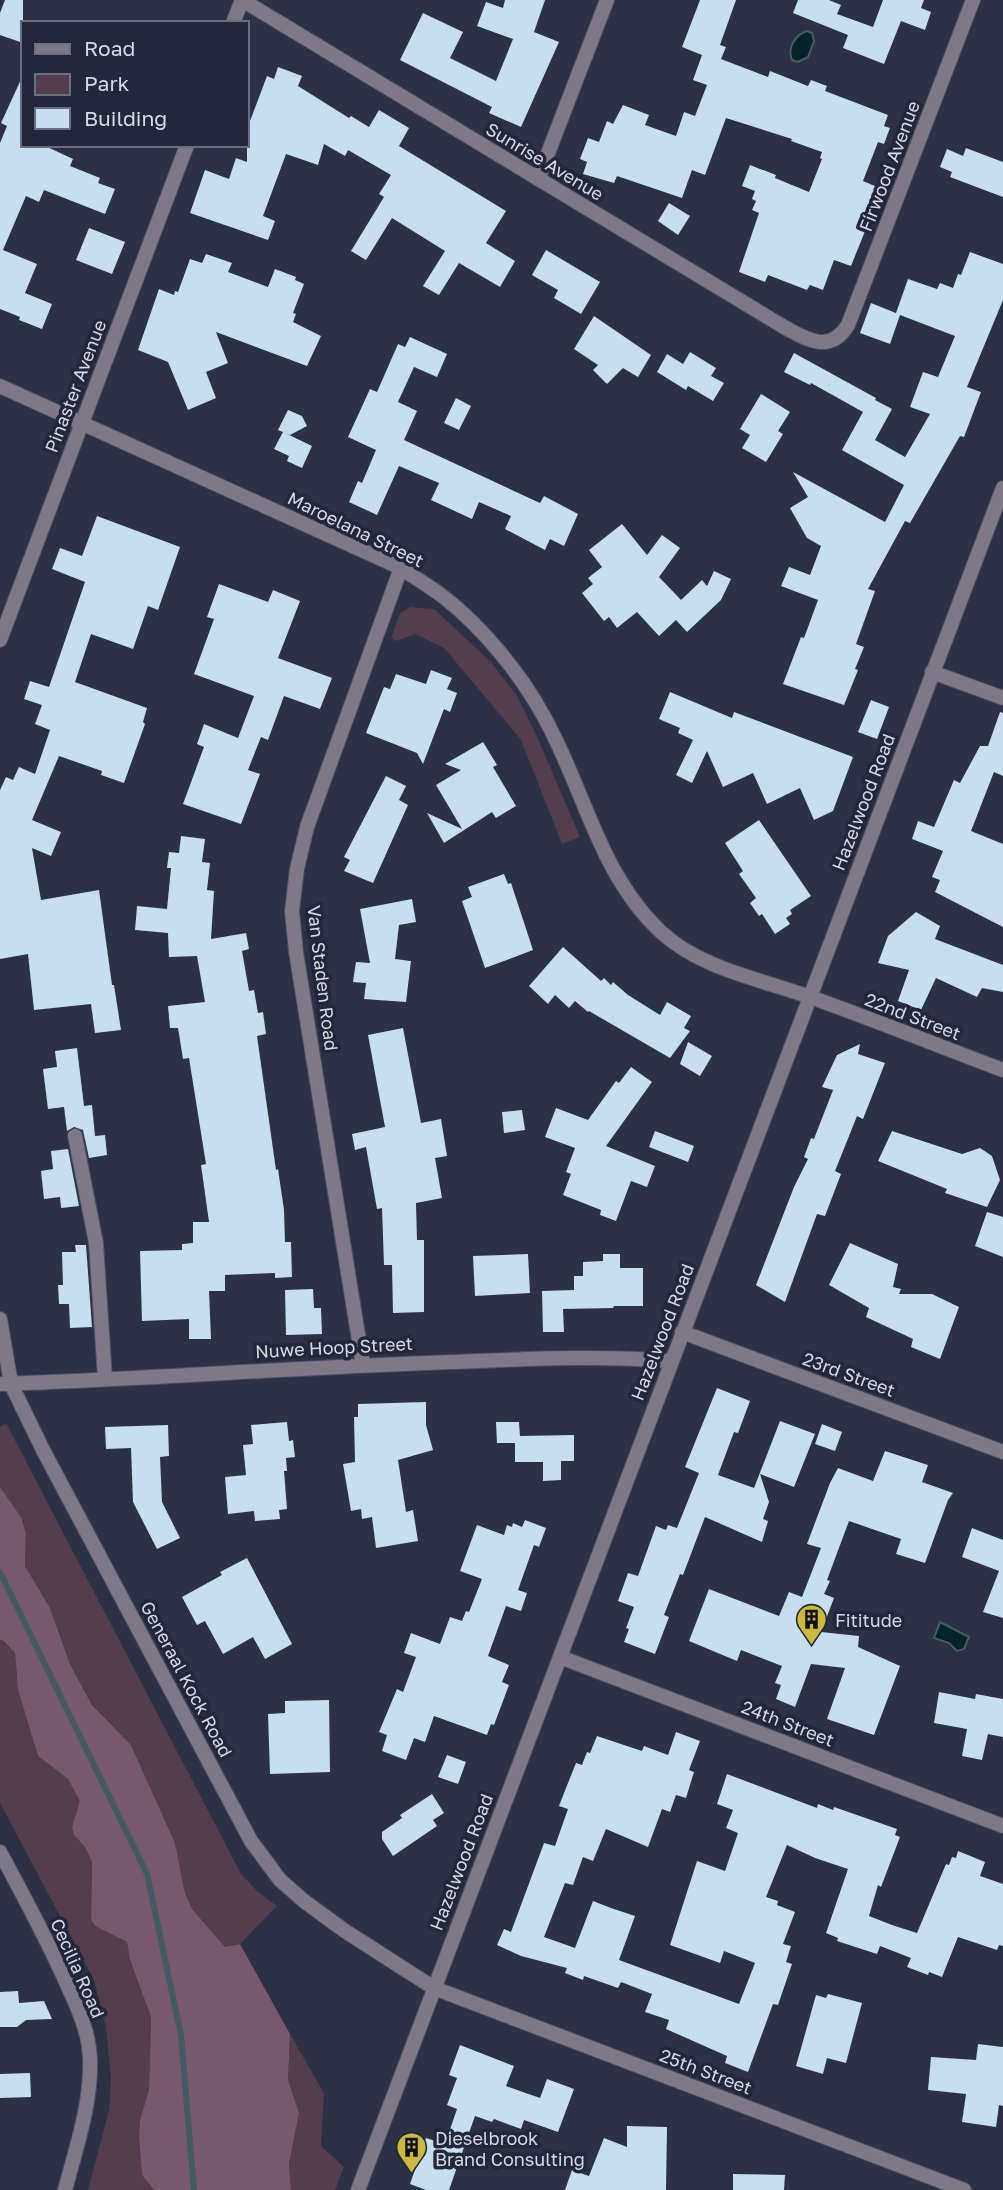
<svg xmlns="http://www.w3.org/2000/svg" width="1003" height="2190" viewBox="0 0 1003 2190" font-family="'Golos Text',sans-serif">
<rect width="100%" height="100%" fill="#2c3144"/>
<path fill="#533e4c" d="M411,607L434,609L490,661L517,696L535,732L580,837L562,844L521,740L444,648L415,634L397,641L391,638L400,613Z
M6,1423L241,1874L257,1891L277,1906L240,1944L225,1947L192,1909L185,1893L175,1843L131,1745L92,1705L70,1664L50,1608L25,1566L26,1533L21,1517L0,1487V1427Z
M0,1640L4,1641L15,1653L18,1690L38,1756L68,1779L81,1801L72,1827L74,1835L85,1847L92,1862L91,1920L95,1926L127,1942L130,1960L151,2017L149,2090L140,2120L142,2175L154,2190H88L109,2110L111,2080L106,2026L94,1980L0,1803Z
M290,2034L324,2093L321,2146L344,2167L335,2190H291L289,2164L299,2113L288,2080Z"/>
<path fill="#76596c" d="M0,1487L21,1517L26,1533L25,1566L50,1608L70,1664L92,1705L131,1745L175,1843L185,1893L192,1909L225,1947L240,1944L290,2034L288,2080L299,2113L289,2164L291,2190H154L142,2175L139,2137L140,2120L149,2090L151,2017L130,1960L127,1942L95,1926L91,1920L92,1862L85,1847L74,1835L72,1827L80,1801L68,1779L38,1756L18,1690L15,1653L4,1641L0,1640Z"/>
<path fill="#042528" stroke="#435b61" stroke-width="2" d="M807,31L812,33L814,41L808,57L798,62L792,60C787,48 795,35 807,31Z
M940,1622L969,1637L964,1649L957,1651L949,1643L934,1638Z"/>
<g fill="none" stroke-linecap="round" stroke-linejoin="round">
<path stroke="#435b61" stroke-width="6" d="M0,1572L147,1874L181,2035L194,2190"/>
</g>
<path fill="#c6deee" d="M5,0H23V43L0,35V13Z
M505,0H545L534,32L559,42L521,127L489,113L492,107L400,60L423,13L463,32L450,58L496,81L513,39L477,26L486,2L503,8Z
M700,0H736L720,45L726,47L721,59L768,77L770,71L808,86L811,80L827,86L825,91L888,115L884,126L890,128L884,144L878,142L863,181L882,189L851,266L834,260L823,290L810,285L807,290L768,275L765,282L739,272L759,213L752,210L756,201L752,199L755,191L742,186L750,165L776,175L775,178L809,192L822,159L820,158L822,152L791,141L792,139L726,118L705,175L692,170L682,198L617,176L614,183L583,174L587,162L580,159L588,138L599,142L607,121L613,124L623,105L649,115L645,125L676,136L684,112L695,116L707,85L693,80L702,55L682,47Z
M798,0H829L841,5L837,14L873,27L883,0H924L921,8L931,12L925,30L901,21L884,64L843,48L848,35L793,13Z
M278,67L302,76L298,86L349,118L351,116L369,127L379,110L409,128L399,146L506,211L486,243L515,261L500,287L459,263L439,295L423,286L445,251L392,218L366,260L351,251L384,197L379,194L391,175L348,150L345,156L324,144L318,165L286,154L263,216L275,221L268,240L190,213L205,170L229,179L236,158L247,162V119L250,121L267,76L274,79Z
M23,75V145H43L73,159L70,166L100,178L98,183L115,189L105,214L44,190L39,202L26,196L3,250L37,264L25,293L52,304L42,329L19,320L20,317L0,309V143L7,126L1,123Z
M966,148L1003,162V197L950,177L952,172L940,167L947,149L963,156Z
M669,203L690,216L678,235L658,221Z
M89,228L125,242L112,274L76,260Z
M546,250L600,282L581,314L554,298L558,290L532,275Z
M970,252L1003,264V300L967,387L981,392L964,437L960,436L910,523L905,521L868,589L875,591L856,644L864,647L855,669L858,670L844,705L783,684L801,637L804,638L818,600L781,586L789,567L810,575L821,546L807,538L790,508L808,497L793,472L885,522L904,485L842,450L863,412L811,383L810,385L784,372L794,353L876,398L875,400L892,409L875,440L905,457L930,414L910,407L923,372L938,377L955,336L900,315L890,344L860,333L871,303L896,313L908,279L937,289L940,283L953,288L958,274L961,275Z
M206,254L232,263L228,272L268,287L275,269L296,277L295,280L304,284L293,313L296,314L293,322L321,336L307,366L216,332L228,363L206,372L216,398L188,410L168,362L138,350L159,289L174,295L175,291L178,292L190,259L202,263Z
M594,316L651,355L638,377L623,368L607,384L593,370L598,365L574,349Z
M410,337L447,354L437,377L414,367L398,402L417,411L404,440L540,503L544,496L578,514L564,546L550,539L545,550L505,529L511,516L479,502L472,519L431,500L439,483L399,466L377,515L349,502L358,481L362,483L376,450L348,437L370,389L377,392L398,344L405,347Z
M690,352L716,368L711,376L724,383L713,401L688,386L686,390L657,372L667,354L683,364Z
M761,394L790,412L778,431L783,434L766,462L742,448L750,435L740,429Z
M456,398L471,406L459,430L444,423Z
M288,410L302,416L307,426L290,435L278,430Z
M283,432L312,446L302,468L287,461L289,456L274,449Z
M97,516L180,547L158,610L148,606L133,649L91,634L75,682L147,708L143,722L145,724L124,783L101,775L102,771L59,756L32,820L61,832L51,856L32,848L41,900L99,890L112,985H114L121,1030L95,1033L91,1004L34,1010L28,954L0,959V790L6,777L13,780L19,767L35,774L50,730L35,724L42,705L24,699L30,681L49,687L85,582L52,569L60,548L82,556Z
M622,524L647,555L662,535L680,548L659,577L681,600L702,580L707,586L714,571L731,579L721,600L687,632L676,620L659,636L637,612L617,628L609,617L604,621L582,593L593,584L588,578L602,567L589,550Z
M219,584L268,602L273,590L300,601L278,658L332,678L320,709L284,696L268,740L261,737L248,770L260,774L241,824L183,804L204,747L197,744L204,724L238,738L254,696L194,674L214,619L207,617Z
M431,670L452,678L447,689L457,693L450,712L444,709L423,764L417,753L366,733L384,687L390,689L396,674L426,684Z
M670,692L732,718L734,712L853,757L833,811L814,820L800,788L767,804L753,773L723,787L707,751L692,783L676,775L693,740L678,733L680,728L659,719Z
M871,700L889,707L877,739L858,732Z
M1000,712L1003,713V776L994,772L971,831L1003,844V927L935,892L940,880L932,877L943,851L912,839L918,821L934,827L954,780L960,783L980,746H988Z
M483,742L497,765L493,767L516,806L496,818L492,812L444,843L427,813L462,829L436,785L461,770L445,764Z
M386,776L406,786L399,800L408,805L373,883L344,871L350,860L344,857Z
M759,820L811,896L790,910L792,914L786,918L790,924L775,934L762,914L759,916L750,903L756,898L739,874L743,871L725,843Z
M181,836L205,839L202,862L210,863L207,890L214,891L211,939L246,933L249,949L242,951L249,991L254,990L258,1013L263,1012L266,1034L257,1036L276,1170L278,1169L284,1210L285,1242H291L292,1277L275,1278V1273L225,1275V1291H209L211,1339H189V1319L142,1321L140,1251L182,1250V1244L193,1243V1222H209L201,1165L206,1164L189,1058L183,1059L178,1028H170L168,1006L205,1002L197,956L169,957L168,933L135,930L137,906L167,909L171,868H167L169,852L179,853Z
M504,874L508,884L511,883L533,950L485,968L462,901L472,897L468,887Z
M412,899L416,922L399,925L395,959L411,961L406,1002L364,999L366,983L353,982L356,962L370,963L360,909Z
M916,912L940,926L935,939L1003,965V992L982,988L977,997L936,978L921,1010L898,1001L909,970L878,963L888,936Z
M563,947L601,981L604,978L611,985L613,982L628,995L660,1015L667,1002L691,1016L684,1028L690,1031L670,1058L589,1011L588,1012L575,1001L569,1008L555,995L548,1004L529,986Z
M403,1028L421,1123L441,1119L447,1156L435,1158L442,1198L416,1203L417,1240H424V1312L393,1313L392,1265H384L382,1208L377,1209L366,1147L355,1150L352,1134L385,1127L368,1035Z
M688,1042L712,1056L700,1076L680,1064Z
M860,1044L858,1054L885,1063L863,1119L857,1116L835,1171L841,1174L825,1216L817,1214L785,1302L756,1285L794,1187L808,1159L804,1157L811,1138L814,1139L833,1090L822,1087L837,1055Z
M77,1048L84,1106L92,1105L95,1136L105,1135L107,1155L89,1158L83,1130L74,1127L67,1131L64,1107L48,1109L43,1069L57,1067L55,1051Z
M631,1067L652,1082L606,1146L655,1166L647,1187L631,1181L616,1221L600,1215L601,1210L563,1195L571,1174L566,1172L575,1148L545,1137L556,1108L588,1120L616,1081L619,1083Z
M522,1110L525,1130L504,1133L502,1112Z
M655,1131L694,1146L688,1162L649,1147Z
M892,1131L962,1154L980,1148L992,1156L1000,1180L987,1207L945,1193L947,1189L878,1161Z
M68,1149L79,1206L61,1208L60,1197L44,1199L41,1171L53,1169L51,1151Z
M987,1212L1003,1217V1257L975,1246Z
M850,1243L898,1264L893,1287L901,1289L899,1294H932L959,1307L940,1359L911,1347L913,1339L866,1317L869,1308L829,1285Z
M75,1245H86L92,1327L70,1328L69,1304H59L58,1285H63L62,1252H76Z
M528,1254L530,1293L475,1296L473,1256Z
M603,1254H620V1268H643V1306H614L613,1308L563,1309L564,1332H543L542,1291L574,1290V1276H583V1262L603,1261Z
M313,1289L314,1308H321L322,1334L286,1335L285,1290Z
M717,1388L750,1401L738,1433L734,1432L718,1475L754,1488L780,1421L815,1434L794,1487L760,1474L769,1502L763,1519L768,1521L762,1542L705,1517L683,1575L680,1574L664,1615L669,1617L655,1654L624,1642L629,1629L626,1628L634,1607L618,1601L628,1573L638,1576L656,1526L666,1530L668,1525L677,1528L699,1473L685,1467Z
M426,1402V1425L433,1450L398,1460L406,1512L413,1510L418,1541L376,1548L372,1517L362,1519L361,1509L351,1511L343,1464L355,1462L354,1417H358V1404Z
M287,1422L289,1441L293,1440L295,1457L286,1458L287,1471H284L287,1509L279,1510L280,1519L255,1521L254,1511L228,1514L225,1477L246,1475L243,1445L253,1444L251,1425Z
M496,1422H519L520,1436L574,1435V1461H561V1480L543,1481V1462H515V1443H497Z
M822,1424L842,1432L835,1451L815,1444Z
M168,1425L169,1456L160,1457L162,1502L180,1538L157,1549L133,1502L131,1448L106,1449L105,1427Z
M885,1451L928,1465L922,1482L953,1493L948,1500L925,1563L896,1554L901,1539L849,1521L827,1580L830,1581L824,1594L834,1598L821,1632L859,1636L858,1647L900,1666L874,1735L827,1719L845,1668L811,1664L795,1707L776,1699L781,1685L775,1683L782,1666L741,1650L737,1661L689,1641L709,1589L779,1616L789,1592L802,1597L821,1548L807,1544L830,1483L838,1468L873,1481Z
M525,1520L546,1528L539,1547L534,1545L518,1590L527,1593L521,1611L506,1606L488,1656L509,1665L502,1682L509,1685L494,1725L491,1724L487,1735L434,1716L425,1742L414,1738L406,1760L382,1751L387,1735L379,1732L397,1689L403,1692L416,1657L404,1653L411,1633L440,1644L450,1617L462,1621L466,1611L469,1612L482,1579L460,1571L477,1525L504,1535L507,1525L512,1527L513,1523L522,1527Z
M972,1528L1003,1540V1618L983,1612L999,1571L962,1557Z
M247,1558L292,1644L265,1659L253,1637L223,1654L205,1621L197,1625L182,1597L222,1575L220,1572Z
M939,1692L975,1699L976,1694L1003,1699V1737L988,1734L982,1760L962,1756L967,1729L934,1723Z
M329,1700L330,1772L270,1774L268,1714L285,1713V1701Z
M676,1732L700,1741L689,1770L694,1772L686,1798L676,1795L670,1812L662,1809L648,1847L606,1829L593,1861L583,1857L573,1885L565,1883L544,1937L575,1948L593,1901L611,1908L635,1916L619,1960L739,2004L755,1963L724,1951L720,1963L670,1945L697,1861L725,1871L738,1833L726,1828L733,1810L717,1804L727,1774L817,1808L818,1804L833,1810L834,1807L897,1829L895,1835L900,1837L881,1887L878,1885L869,1916L892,1925L917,1933L946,1864L949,1865L952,1857L956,1858L958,1851L985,1862L980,1876L1003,1884V1946L999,1945L997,1950L958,1937L942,1977L929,1972L928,1975L907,1967L911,1958L880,1946L877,1954L837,1941L838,1938L826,1933L848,1869L815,1858L787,1845L766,1897L778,1901L777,1905L795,1912L783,1944L791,1946L786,1962L792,1964L778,2005L773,2004L748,2072L725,2063L727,2056L666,2029L669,2020L645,2012L652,1994L621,1982L618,1988L584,1976L583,1980L565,1973L567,1968L521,1956L497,1945L504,1929L511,1932L544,1843L555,1846L568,1809L559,1806L566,1788L576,1763L582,1765L587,1752L590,1753L597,1736L642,1751L644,1746L668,1755Z
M447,1755L466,1762L458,1784L438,1777Z
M432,1794L444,1813L433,1820L437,1826L393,1856L382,1839V1832L402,1818L400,1815Z
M18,1991L19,2003L44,2001L52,2019L26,2020L17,2027H0V1992Z
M828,1994L862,2003L846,2063L827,2058L823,2074L796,2066L816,1995L826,1998Z
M978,2044L1003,2047V2106L999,2105L996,2127L962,2122L966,2094L928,2090L931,2057L976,2060Z
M460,2045L514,2066L506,2086L540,2098L547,2079L574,2089L558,2132L524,2120L521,2129L494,2119L492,2122L475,2116L449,2190H426L410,2184L426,2138L445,2144L457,2109L447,2105L457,2078L449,2075Z
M30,2073L31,2097L0,2098V2074Z
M627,2126L667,2127L666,2190H565L572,2170L589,2176L604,2138L627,2147Z
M733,2174L785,2175L784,2190H733Z"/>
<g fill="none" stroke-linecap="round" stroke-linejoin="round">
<defs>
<path id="minor" d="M242,0L784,327C808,340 830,354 848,325L973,0
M233,23L242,0
M538,179L607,0
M0,386L401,568C415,578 431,587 445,598C482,627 520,673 543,715C584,787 598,873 661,932C701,969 760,979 810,997C875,1020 939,1046 1003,1070
M0,640L187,145
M932,672L1003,698
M75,1136L96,1243L105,1378
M0,1319L11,1384L43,1450L251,1841L280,1880L304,1901L345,1931L434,1988L964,2190
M682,1332L1003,1452
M363,1365L296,952L292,911L297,869L307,827L401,568
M0,1384C151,1379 301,1367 452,1362C525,1359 598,1355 670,1361
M560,1657L1003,1826
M0,1852C23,1895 46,1937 66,1982C77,2006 89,2031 90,2058C92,2102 76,2148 65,2190
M358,2190L1003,488"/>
</defs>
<use href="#minor" stroke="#4b4f61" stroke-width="16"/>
<use href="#minor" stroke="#7f7987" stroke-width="14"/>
</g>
<defs>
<symbol id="building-pin" viewBox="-11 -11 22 30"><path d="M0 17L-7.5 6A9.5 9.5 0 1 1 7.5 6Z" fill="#c8bb3b" stroke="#222739"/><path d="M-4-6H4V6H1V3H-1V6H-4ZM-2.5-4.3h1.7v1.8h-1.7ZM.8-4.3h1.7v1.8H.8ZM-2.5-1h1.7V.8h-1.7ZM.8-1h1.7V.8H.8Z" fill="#111"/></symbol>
</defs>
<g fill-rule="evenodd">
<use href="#building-pin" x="794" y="1602" width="35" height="47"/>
<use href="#building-pin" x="394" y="2130" width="35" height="47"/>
</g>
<g text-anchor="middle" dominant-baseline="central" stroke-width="7" stroke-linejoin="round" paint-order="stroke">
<g font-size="18" fill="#d6dae6" stroke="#222739">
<text transform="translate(545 161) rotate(31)">Sunrise Avenue</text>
<text transform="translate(889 166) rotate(-69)">Firwood Avenue</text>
<text transform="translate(75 386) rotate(-69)">Pinaster Avenue</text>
<text transform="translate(356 529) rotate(26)">Maroelana Street</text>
<text transform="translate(863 802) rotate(-69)">Hazelwood Road</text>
<text transform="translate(323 978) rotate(83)">Van Staden Road</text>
<text transform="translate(913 1016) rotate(21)">22nd Street</text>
<text transform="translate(662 1332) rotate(-69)">Hazelwood Road</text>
<text transform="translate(334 1347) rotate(-3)">Nuwe Hoop Street</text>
<text transform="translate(849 1374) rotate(20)">23rd Street</text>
<text transform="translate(187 1679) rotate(62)">Generaal Kock Road</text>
<text transform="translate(788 1723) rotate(21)">24th Street</text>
<text transform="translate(461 1862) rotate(-69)">Hazelwood Road</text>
<text transform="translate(78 1968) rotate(66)">Cecilia Road</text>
<text transform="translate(706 2071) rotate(21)">25th Street</text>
</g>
<g font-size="18" fill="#d6dae6" stroke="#222739" text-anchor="start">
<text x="835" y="1620">Fititude</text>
<text x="435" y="2138">Dieselbrook<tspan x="435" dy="21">Brand Consulting</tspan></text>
</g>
</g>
<rect x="21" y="21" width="228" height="126" fill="#222739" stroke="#6a6f7e" stroke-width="2"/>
<rect x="35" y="44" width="35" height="10" fill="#7f7987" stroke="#6a6f7e" stroke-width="2"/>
<text x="84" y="56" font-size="21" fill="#d6dae6">Road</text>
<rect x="35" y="74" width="35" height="21" fill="#533e4c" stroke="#6a6f7e" stroke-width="2"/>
<text x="84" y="91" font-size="21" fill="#d6dae6">Park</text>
<rect x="35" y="108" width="35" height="21" fill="#c6deee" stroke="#6a6f7e" stroke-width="2"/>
<text x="84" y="126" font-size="21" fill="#d6dae6">Building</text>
</svg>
